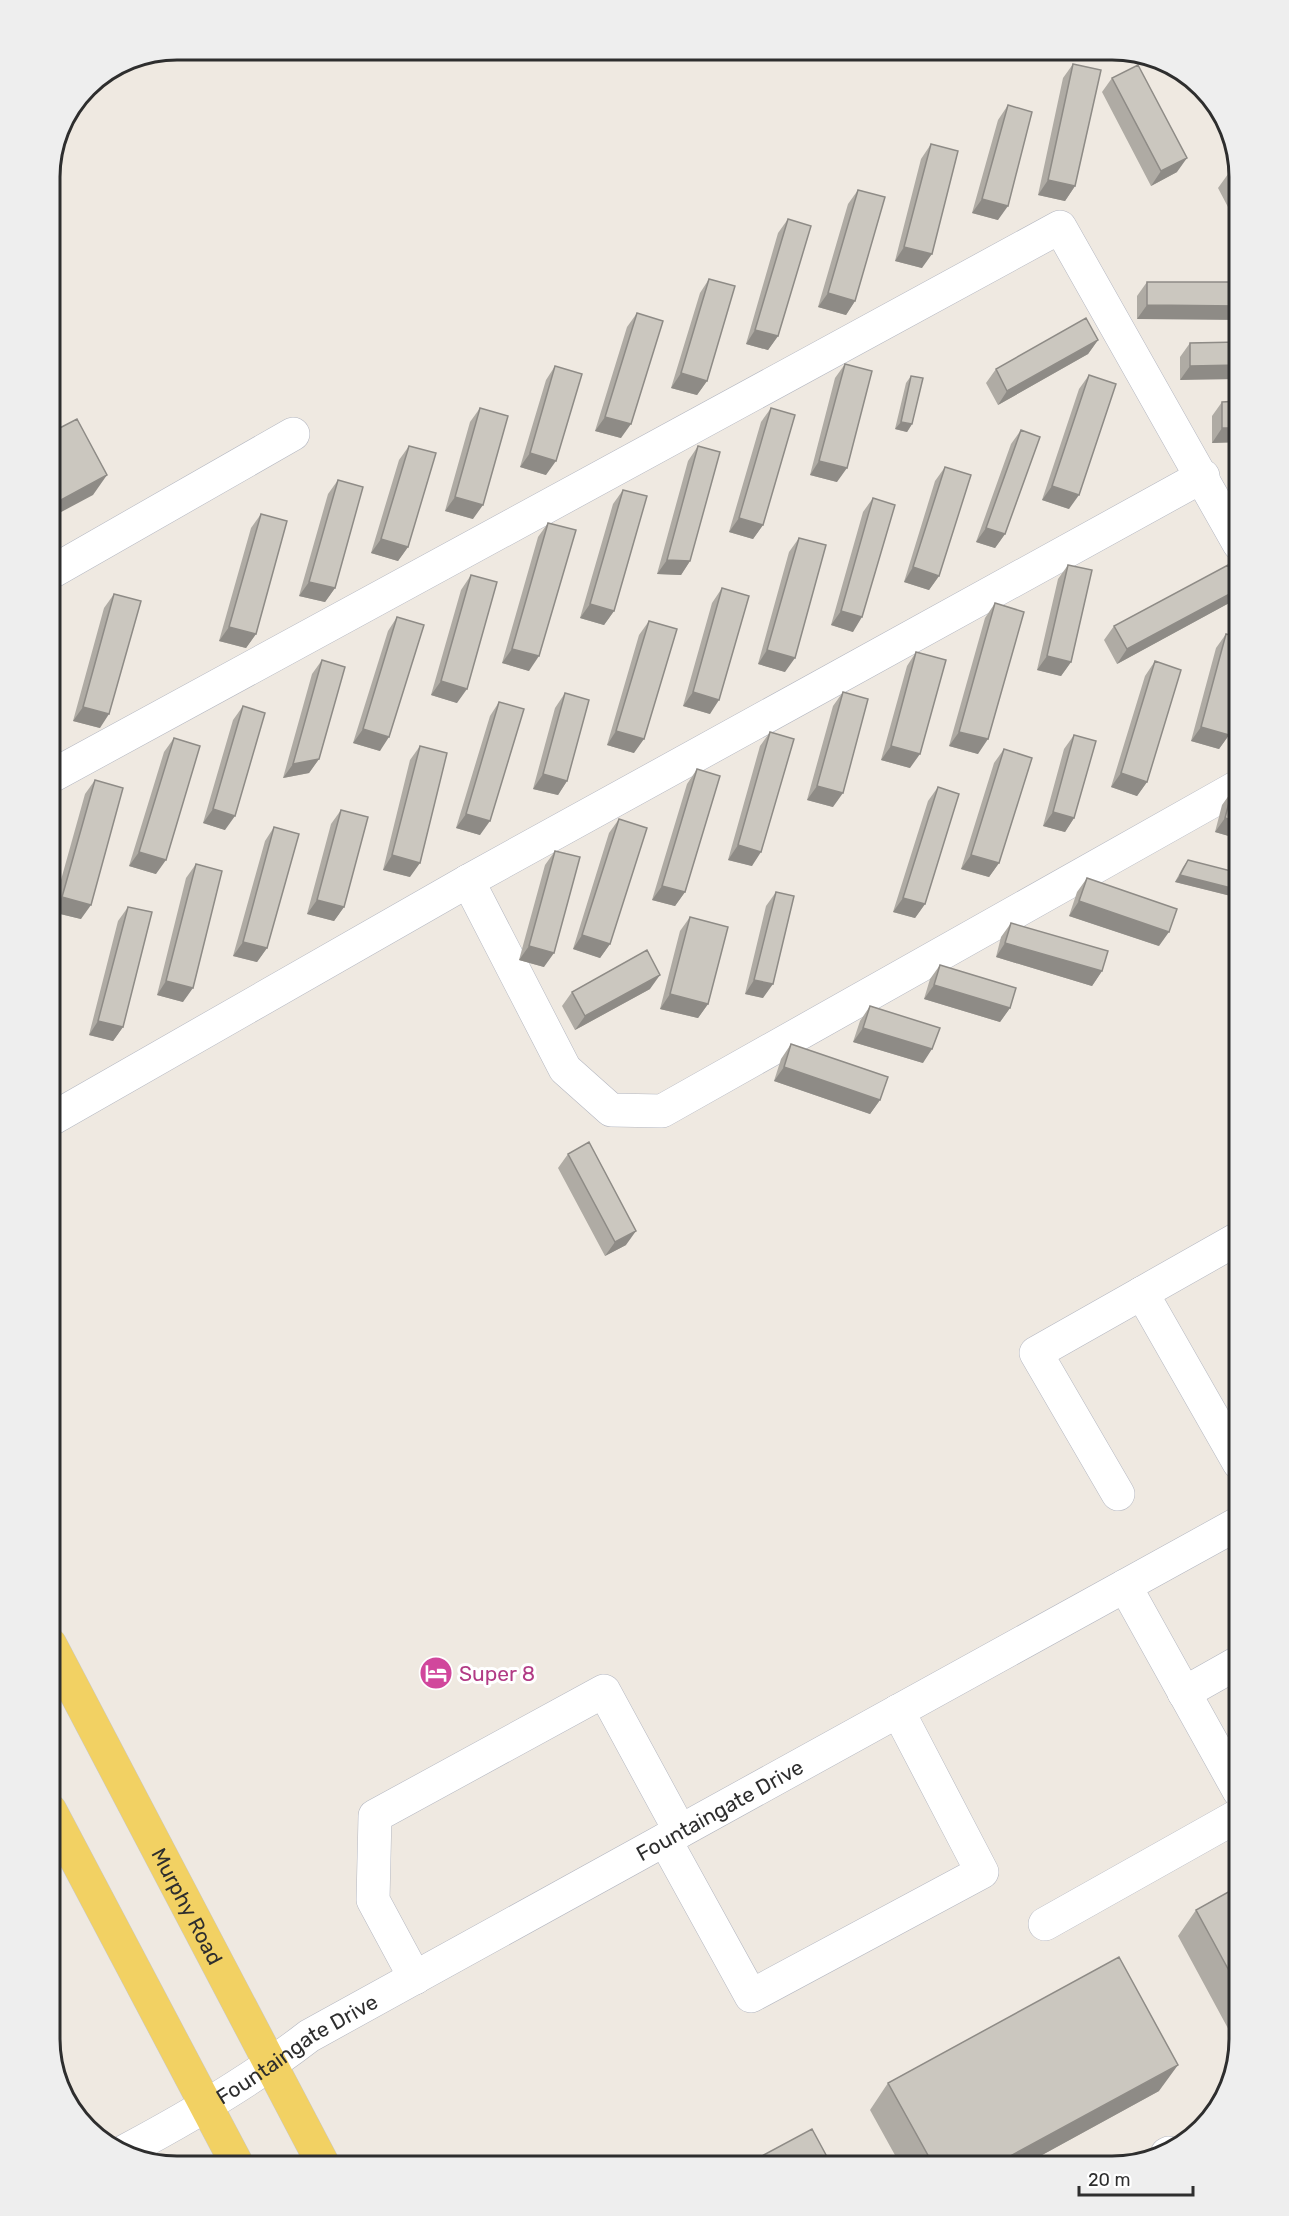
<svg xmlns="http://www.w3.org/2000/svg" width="1289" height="2216" viewBox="0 0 1289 2216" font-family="Rubik,sans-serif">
<rect width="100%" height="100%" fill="#efe9e1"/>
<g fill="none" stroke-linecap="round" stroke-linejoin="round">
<defs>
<g id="minor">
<path d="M50,573L293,434"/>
<path d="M50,777L1060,227L1239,544"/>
<path d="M468,881L565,1069L611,1110L662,1111L1239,786"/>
<path d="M50,1120L468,881L1203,476"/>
<path d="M1239,1463L1142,1293L1239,1238"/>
<path d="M1118,1494L1036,1353L1142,1293"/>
<path d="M1125,1586L1239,1791"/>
<path d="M1184,1693L1239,1662"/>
<path d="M665,1840L751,1996L982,1872L898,1711"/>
<path d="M1045,1924L1239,1815"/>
<path d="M415,1978L373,1900L375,1816L604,1691L680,1831"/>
<path id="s1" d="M125,2151C189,2117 251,2081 309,2036L1239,1523"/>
<path d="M1167,2154L1169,2153"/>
</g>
<g id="major">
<path id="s2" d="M50,1644L324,2166"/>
<path d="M50,1810L238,2166"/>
</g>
</defs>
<use href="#minor" stroke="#b4b7c1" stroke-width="34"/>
<use href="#major" stroke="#c9c9c9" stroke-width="34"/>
<use href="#minor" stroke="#fff" stroke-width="33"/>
<use href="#major" stroke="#f2d163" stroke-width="33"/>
</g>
<path fill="#afaba4" d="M1073,64L1075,186L1065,201L1038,195L1063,78Z
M1112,78L1177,172L1151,186L1102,92Z
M1008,105L998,220L972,213L998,120Z
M931,144L922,268L895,261L921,159Z
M1236,163L1239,177V228L1218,188Z
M858,190L855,301L846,315L818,307L848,204Z
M788,219L778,336L768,350L746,344L778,233Z
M709,279L707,381L697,395L671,388L700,293Z
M1147,282H1239L1137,319V296Z
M637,313L621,438L595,431L627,327Z
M1098,340L1088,354L998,405L986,383L996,369Z
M1239,342L1180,380V357L1190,343Z
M845,364L837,482L810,475L835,378Z
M555,366L546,475L520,467L546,380Z
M1089,375L1069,509L1042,500L1079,389Z
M911,376L912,424L907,432L895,429L906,383Z
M1222,402L1239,442L1212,443V416Z
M480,408L473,519L445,511L470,422Z
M771,408L763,525L753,539L729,532L761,422Z
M1021,430L1005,534L995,548L976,542L1011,444Z
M409,446L408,547L398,561L371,553L399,460Z
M698,446L690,561L681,575L657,574L688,461Z
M945,467L939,576L929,590L904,582L935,481Z
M1239,470V504H1236L1235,476Z
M338,480L335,588L325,602L299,596L328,494Z
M623,490L614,611L604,625L580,618L613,504Z
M873,498L853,632L831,625L863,512Z
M261,514L256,634L246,648L219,641L251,528Z
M548,523L529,671L502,663L538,537Z
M799,538L785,672L758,664L789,552Z
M1068,565L1071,662L1061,676L1037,670L1058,579Z
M471,575L457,703L431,695L461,590Z
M1239,585V590L1231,602L1117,664L1104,640L1114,626Z
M722,588L710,714L683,706L712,603Z
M114,594L100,728L73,721L104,608Z
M995,603L978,754L949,746L985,618Z
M397,617L380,751L353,743L388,631Z
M649,621L634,753L607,745L639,635Z
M1226,634L1229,735L1219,749L1191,741L1216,648Z
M916,652L910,768L881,760L907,666Z
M322,660L319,759L309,773L283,778L312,674Z
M1155,661L1147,782L1137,796L1111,787L1145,676Z
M843,692L833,807L807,800L833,706Z
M565,693L567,781L558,795L533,789L555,708Z
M499,702L480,835L456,828L490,716Z
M243,706L225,830L203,823L233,720Z
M770,732L752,866L728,860L760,746Z
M1074,735V818L1065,832L1043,826L1064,749Z
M174,738L156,874L129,866L164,752Z
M420,746L410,877L383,870L410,760Z
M1004,749L999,863L989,877L961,869L994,763Z
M697,769L685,892L675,906L652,900L687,784Z
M95,780L81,919L52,912L85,794Z
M938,787L925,904L915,918L893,912L928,801Z
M1232,791L1239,839L1215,832L1222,805Z
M341,810L344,907L334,921L307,914L331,824Z
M619,819L610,944L600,958L573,949L609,833Z
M274,827L267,948L257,962L233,956L265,841Z
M555,851L544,967L519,960L545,865Z
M1188,860L1239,898L1175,882L1183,867Z
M196,864L183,1002L157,995L186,878Z
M1087,878L1159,946L1069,916L1077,892Z
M776,892L763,998L745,994L766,906Z
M128,907L123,1027L113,1041L89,1035L118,921Z
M690,917L708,1004L698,1018L660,1009L680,931Z
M1011,923L1102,971L1092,986L996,957L1001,937Z
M940,965L1010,1008L1000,1022L924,999L930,979Z
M650,989L575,1030L562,1006L572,992Z
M870,1006L923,1063L853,1042L860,1021Z
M791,1044L880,1100L870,1114L774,1081L781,1059Z
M568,1154L626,1245L605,1256L558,1168Z
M1239,1886V2039L1237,2045L1178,1936L1196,1910Z
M888,2083L1159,2091L1022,2166H901L870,2110Z"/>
<path fill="#8e8b86" d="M1187,158L1177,172L1151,186L1161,171Z
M1048,180L1075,186L1065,201L1038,195Z
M982,199L1008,206L998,220L972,213Z
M904,247L932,254L922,268L895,261Z
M828,293L855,301L846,315L818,307Z
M1147,305L1239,306V320L1137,319Z
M755,330L778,336L768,350L746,344Z
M1098,340L1088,354L998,405L1007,391Z
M1239,365V379L1180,380L1190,366Z
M681,373L707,381L697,395L671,388Z
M605,417L631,424L621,438L595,431Z
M901,422L912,424L907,432L895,429Z
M1222,428H1239V442L1212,443Z
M530,453L556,461L546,475L520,467Z
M819,461L847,468L837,482L810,475Z
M107,475L93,495L50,518V506Z
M1052,486L1079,495L1069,509L1042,500Z
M455,497L483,505L473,519L445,511Z
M739,518L763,525L753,539L729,532Z
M986,528L1005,534L995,548L976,542Z
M381,539L408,547L398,561L371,553Z
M667,560L690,561L681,575L657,574Z
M913,567L939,576L929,590L904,582Z
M309,582L335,588L325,602L299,596Z
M1239,589L1231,602L1117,664L1127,649Z
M590,604L614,611L604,625L580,618Z
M841,611L862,617L853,632L831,625Z
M229,627L256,634L246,648L219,641Z
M512,649L539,656L529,671L502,663Z
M767,650L795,658L785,672L758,664Z
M1047,656L1071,662L1061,676L1037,670Z
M441,681L467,689L457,703L431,695Z
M693,692L719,700L710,714L683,706Z
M83,707L109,714L100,728L73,721Z
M1201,727L1229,735L1219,749L1191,741Z
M363,729L389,737L380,751L353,743Z
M616,731L644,739L634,753L607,745Z
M959,732L988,739L978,754L949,746Z
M891,746L920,754L910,768L881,760Z
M319,759L309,773L283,778L293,764Z
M1121,773L1147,782L1137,796L1111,787Z
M543,774L567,781L558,795L533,789Z
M817,786L843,793L833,807L807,800Z
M213,809L235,816L225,830L203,823Z
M1053,812L1074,818L1065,832L1043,826Z
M466,814L490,821L480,835L456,828Z
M1225,818L1239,822V839L1215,832Z
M738,845L761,852L752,866L728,860Z
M139,852L166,860L156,874L129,866Z
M392,855L420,863L410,877L383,870Z
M971,855L999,863L989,877L961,869Z
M1180,875L1239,890V898L1175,882Z
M662,886L685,892L675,906L652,900Z
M62,897L91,905L81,919L52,912Z
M903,898L925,904L915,918L893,912Z
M317,900L344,907L334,921L307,914Z
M1079,901L1169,932L1159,946L1069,916Z
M582,935L610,944L600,958L573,949Z
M243,942L267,948L257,962L233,956Z
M1005,943L1102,971L1092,986L996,957Z
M529,946L554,953L544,967L519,960Z
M660,975L650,989L575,1030L585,1016Z
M754,980L773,984L763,998L745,994Z
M166,981L193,988L183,1002L157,995Z
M934,985L1010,1008L1000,1022L924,999Z
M670,994L708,1004L698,1018L660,1009Z
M98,1021L123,1027L113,1041L89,1035Z
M863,1028L932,1049L923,1063L853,1042Z
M784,1067L880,1100L870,1114L774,1081Z
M636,1231L626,1245L605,1256L615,1242Z
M1178,2065L1159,2091L1022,2166H992Z"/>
<path fill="#cbc7bf" stroke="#8e8b86" stroke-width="1.5" d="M1073,64L1101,70L1075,186L1048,180Z
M1138,65L1187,158L1161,171L1112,78Z
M1008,105L1032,112L1008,206L982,199Z
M931,144L958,151L932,254L904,247Z
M858,190L885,197L855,301L828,293Z
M788,219L811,226L778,336L755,330Z
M709,279L735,286L707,381L681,373Z
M1147,282H1239V306L1147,305Z
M637,313L663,321L631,424L605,417Z
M1086,318L1098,340L1007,391L996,369Z
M1239,342V365L1190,366V343Z
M845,364L872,371L847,468L819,461Z
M555,366L582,374L556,461L530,453Z
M1089,375L1116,384L1079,495L1052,486Z
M911,376L923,378L912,424L901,422Z
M1239,401V428H1222V402Z
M480,408L508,416L483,505L455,497Z
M771,408L795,415L763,525L739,518Z
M77,419L107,475L50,506V433Z
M1021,430L1040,437L1005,534L986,528Z
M409,446L436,453L408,547L381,539Z
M698,446L720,452L690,561L667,560Z
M945,467L971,475L939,576L913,567Z
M338,480L363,487L335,588L309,582Z
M623,490L647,496L614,611L590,604Z
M873,498L895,505L862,617L841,611Z
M261,514L287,521L256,634L229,627Z
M548,523L576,530L539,656L512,649Z
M799,538L826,545L795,658L767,650Z
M1068,565L1092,570L1071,662L1047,656Z
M1228,565L1239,585V589L1127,649L1114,626Z
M471,575L497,582L467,689L441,681Z
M722,588L749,596L719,700L693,692Z
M114,594L141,601L109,714L83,707Z
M995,603L1024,612L988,739L959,732Z
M397,617L424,625L389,737L363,729Z
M649,621L677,629L644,739L616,731Z
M1226,634L1239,637V695L1229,735L1201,727Z
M916,652L946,660L920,754L891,746Z
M50,659L59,662L50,690Z
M322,660L345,667L319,759L293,764Z
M1155,661L1181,670L1147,782L1121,773Z
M843,692L868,699L843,793L817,786Z
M565,693L589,700L567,781L543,774Z
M499,702L524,709L490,821L466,814Z
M243,706L265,713L235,816L213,809Z
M770,732L794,739L761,852L738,845Z
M1074,735L1096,741L1074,818L1053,812Z
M174,738L200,746L166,860L139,852Z
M420,746L447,753L420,863L392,855Z
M1004,749L1032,758L999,863L971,855Z
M697,769L720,776L685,892L662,886Z
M95,780L123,788L91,905L62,897Z
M938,787L959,794L925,904L903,898Z
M1232,791L1239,794V822L1225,818Z
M341,810L368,817L344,907L317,900Z
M619,819L647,828L610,944L582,935Z
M274,827L299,834L267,948L243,942Z
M555,851L580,857L554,953L529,946Z
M1188,860L1239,873V890L1180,875Z
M196,864L222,871L193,988L166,981Z
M1087,878L1177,909L1169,932L1079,901Z
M776,892L794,896L773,984L754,980Z
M128,907L152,912L123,1027L98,1021Z
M690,917L728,927L708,1004L670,994Z
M1011,923L1108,951L1102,971L1005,943Z
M647,950L660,975L585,1016L572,992Z
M940,965L1016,988L1010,1008L934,985Z
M870,1006L940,1028L932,1049L863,1028Z
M791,1044L888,1077L880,1100L784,1067Z
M589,1142L636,1231L615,1242L568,1154Z
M1239,1886V1989L1196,1910Z
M1119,1957L1178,2065L992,2166H934L888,2083Z
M812,2129L832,2166H743Z"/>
<defs>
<symbol id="hotel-disc" viewBox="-11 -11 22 22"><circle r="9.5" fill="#d1479c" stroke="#fff"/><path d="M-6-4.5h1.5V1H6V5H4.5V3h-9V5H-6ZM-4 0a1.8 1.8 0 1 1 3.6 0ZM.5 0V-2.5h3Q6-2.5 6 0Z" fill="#fff"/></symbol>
</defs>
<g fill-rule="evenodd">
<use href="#hotel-disc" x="417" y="1654" width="38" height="38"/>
</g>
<g text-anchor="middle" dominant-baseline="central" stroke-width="6" stroke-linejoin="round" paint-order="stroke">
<g font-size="21" fill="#b23c85" stroke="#fff" text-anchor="start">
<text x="459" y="1673">Super 8</text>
</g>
<g font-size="21" fill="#2e2e2e" stroke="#fff">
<text stroke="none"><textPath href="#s1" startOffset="686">Fountaingate Drive</textPath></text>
<text stroke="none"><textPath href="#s2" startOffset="296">Murphy Road</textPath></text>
<text stroke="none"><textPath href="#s1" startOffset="200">Fountaingate Drive</textPath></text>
</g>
</g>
<path d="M0 0H1289V2216H0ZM177 60H1112A117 117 0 0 1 1229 177V2039A117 117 0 0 1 1112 2156H177A117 117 0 0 1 60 2039V177A117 117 0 0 1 177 60Z" fill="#eee" fill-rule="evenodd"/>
<path fill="none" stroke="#2e2e2e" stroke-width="3" d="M177 60H1112A117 117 0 0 1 1229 177V2039A117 117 0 0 1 1112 2156H177A117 117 0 0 1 60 2039V177A117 117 0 0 1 177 60Z"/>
<path d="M1079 2186v9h114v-9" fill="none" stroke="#2e2e2e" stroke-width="3"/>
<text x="1088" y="2186" font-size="18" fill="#2e2e2e" stroke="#ffffff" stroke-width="4.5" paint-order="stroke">20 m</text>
</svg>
